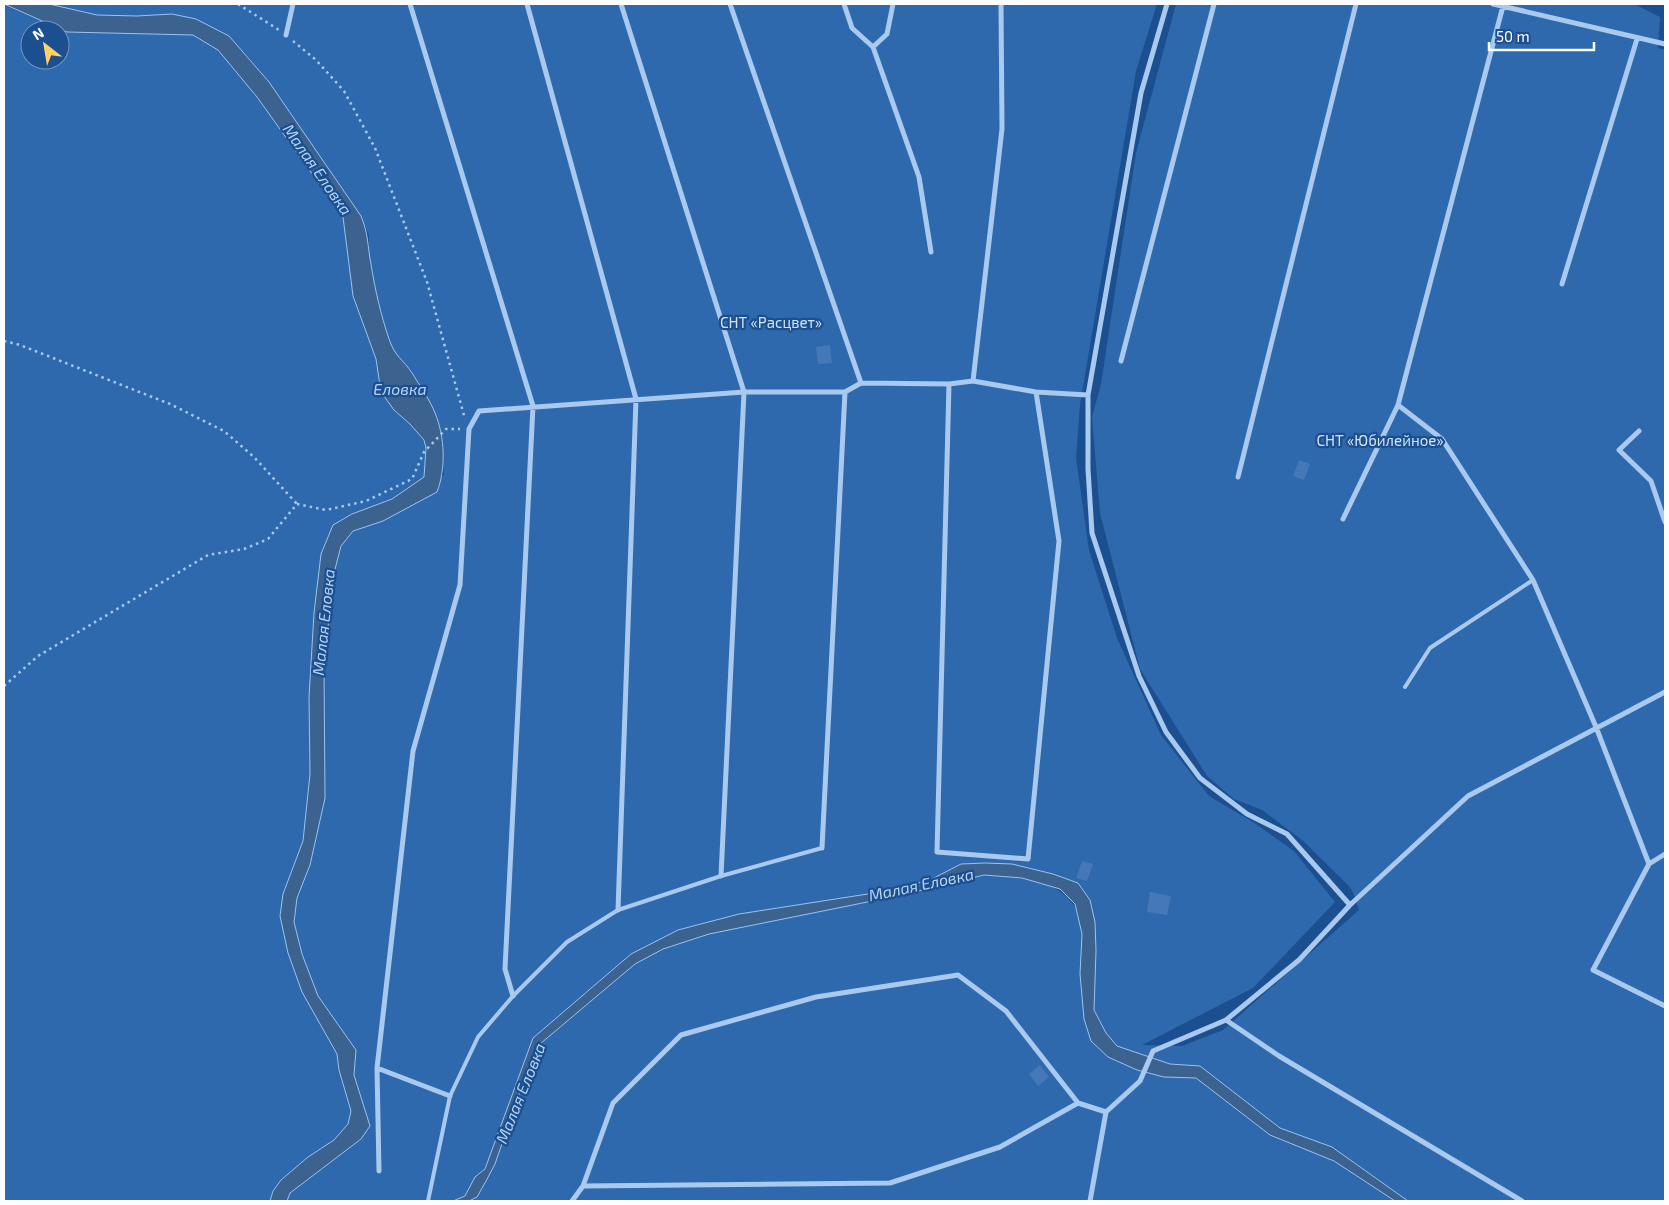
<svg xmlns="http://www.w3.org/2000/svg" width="1669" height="1205" viewBox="0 0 1669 1205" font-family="'Exo 2',sans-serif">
<rect width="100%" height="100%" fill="#1b4f8f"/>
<path fill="#2e69ad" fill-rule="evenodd" d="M49,4H1157L1136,71L1080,405L1076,458L1089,550L1117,638L1161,735L1209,796L1253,822L1294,851L1335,902L1253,988L1142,1045L1182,1046L1223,1030L1359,910L1353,892L1348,885L1302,840L1262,810L1234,799L1207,776L1140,669L1100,513L1092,417L1101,384L1136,153L1176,4H1634L1660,17L1658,48L1665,50V1201H1408L1332,1147L1280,1128L1200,1066L1170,1064L1117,1046L1106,1033L1094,1010L1096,951L1095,922L1078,883L1052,874L1012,864H961L930,880L887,891L739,914L678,930L631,954L533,1038L485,1169L475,1177L465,1196L453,1201H287L290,1193L361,1139L362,1101L354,1075L356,1050L318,996L302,954L294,922L297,897L310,865L324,668L333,577L341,546L353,531L383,521L444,475L442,443L435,413L411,372L395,356L389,341L374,284L369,252V235L361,216L269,82L244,52L172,14L137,16L97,15Z
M4,5L67,32L193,35L218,50L257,97L343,217L353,296L376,359L381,392L394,410L410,424L424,440L426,448L424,477L392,499L352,514L314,613L309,697L310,774L303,841L283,894L323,1027L337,1054L339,1070L351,1111L348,1124L334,1140L308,1157L281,1180L273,1191L270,1201H4ZM30,30H60V60H30Z
M984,875C1027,879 1080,879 1082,935C1083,947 1080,960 1080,973C1080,995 1088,1019 1091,1041L1164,1077L1196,1078L1270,1135L1334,1161L1395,1201H469L477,1197L495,1164L526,1074L540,1044L635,964L663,949L709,934L902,895Z"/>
<path fill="#3c6290" stroke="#9cc4f0" d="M4,4H49L97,15L137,16L172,14L196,19L229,36L269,82L361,216C369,236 367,244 371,264C375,290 381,315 389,339C395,357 403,359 412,373C420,386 430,400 435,413C445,437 446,469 437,492L383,521L353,531L341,546L333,577L324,668L325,798L310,865L297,898L294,922L302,954L318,996L356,1050L354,1075L370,1126L361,1139L290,1193L287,1201H270L273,1191L281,1180L308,1157L334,1140L348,1124L351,1111L339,1070L337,1054L302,992L288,953L280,916L283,894L303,841L310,774L309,697L314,613L321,554L333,525L352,514L392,499L424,477L426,448L424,440L410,424L394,410L381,392L376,359L353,296L343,217L257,97L218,50L193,35L67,32Z
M985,863L1012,864L1053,874L1078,883L1090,900L1095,922L1096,951L1094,1010L1106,1033L1117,1046L1170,1064L1200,1066L1280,1128L1332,1147L1408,1201H1395L1334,1161L1270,1135L1196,1078L1164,1077L1137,1070L1108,1057L1091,1041L1084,1019L1080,974L1082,934L1075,904L1060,889L1022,878L984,875L902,895L709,934L663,949L635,964L540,1044L526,1074L495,1164L486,1181L477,1197L469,1201H453L465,1196L475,1177L485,1169L533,1038L631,954L678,930L739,914L887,891L930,880L961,864Z"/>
<path fill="#4478b7" d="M830,345L832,363L818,364L816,347Z
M1299,460L1310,464L1304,480L1293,476Z
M1082,861L1093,864L1087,881L1076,878Z
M1150,892L1171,896L1167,915L1147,912Z
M1040,1065L1049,1077L1038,1086L1029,1074Z"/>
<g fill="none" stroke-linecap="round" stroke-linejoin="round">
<path stroke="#a9c9ee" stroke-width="2.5" stroke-dasharray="2.5 4" stroke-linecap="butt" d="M238,4L279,30
M293,41L316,60L344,91L375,148L427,282L465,419
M4,341L20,345L170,404L224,431L254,457L297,504
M4,686L38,656L208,555L244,549L268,539L297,504L326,510L366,501L412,479L424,452L446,429H460"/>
<path stroke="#a9c9ee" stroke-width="4" d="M1405,687L1430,648L1533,580
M428,1201L450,1096L478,1037L513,996L567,942L618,910L721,876L822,848"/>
<path stroke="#a9c9ee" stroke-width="5" d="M410,4L533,406L505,969L513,996
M527,4L636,399L618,910
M621,4L744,392L721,876
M730,4L861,383
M844,4L852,28L873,47L919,177L931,252
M1167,4L1141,93L1088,395V469L1092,533L1139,676L1166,732L1200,778L1247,814L1287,834L1350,905
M1493,4L1665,44
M286,35L293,4
M873,47L887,34L893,4
M1562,284L1637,39
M1121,361L1214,4
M973,381L1002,129L1001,4
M949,384L937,852L1028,859L1059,541L1036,392
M1398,405L1442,439L1533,580L1596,727L1649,864
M1639,431L1619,450L1651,481L1665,522
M1238,477L1356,4
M1343,519L1398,405L1503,6
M822,848L845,392
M1665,854L1649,864L1593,970L1665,1006
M1226,1020L1279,1056L1522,1201
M377,1068L450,1096
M379,1171L377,1068L413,751L460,585L469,429L479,411L744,392H845L861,383L949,384L973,381L1036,392L1088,395
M583,1186L890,1183L1000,1147L1078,1103
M572,1201L583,1186L613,1103L681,1035L816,997L958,975L1006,1011L1078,1103L1106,1112
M1090,1201L1106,1112L1140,1081L1153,1051L1226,1020L1299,960L1350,905L1468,796L1665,692"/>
</g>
<g text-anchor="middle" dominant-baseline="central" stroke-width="4.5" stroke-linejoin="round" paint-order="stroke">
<g font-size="15" fill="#cfe3fa" stroke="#1b4f8f">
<text x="771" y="322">СНТ «Расцвет»</text>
<text x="1380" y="440">СНТ «Юбилейное»</text>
</g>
<g font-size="16" font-style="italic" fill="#b5d3f5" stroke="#1b4f8f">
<text transform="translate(318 169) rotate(55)">Малая Еловка</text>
<text x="400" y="388">Еловка</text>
<text transform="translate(323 622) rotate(-84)">Малая Еловка</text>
<text transform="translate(921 884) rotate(-12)">Малая Еловка</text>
<text transform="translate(520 1093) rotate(-68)">Малая Еловка</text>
</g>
</g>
<rect width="1669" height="1205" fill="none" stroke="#ffffff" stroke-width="10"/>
<g transform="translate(45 45) rotate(329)"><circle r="24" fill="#1b4f8f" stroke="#7695bc"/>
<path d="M0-4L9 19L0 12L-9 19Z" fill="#ffd166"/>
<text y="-8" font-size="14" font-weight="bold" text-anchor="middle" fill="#ffffff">N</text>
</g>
<path d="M1489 42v8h105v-8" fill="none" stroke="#ffffff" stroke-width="2.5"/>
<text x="1496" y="42" font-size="15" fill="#ffffff" stroke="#1b4f8f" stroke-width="4" paint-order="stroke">50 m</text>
</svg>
